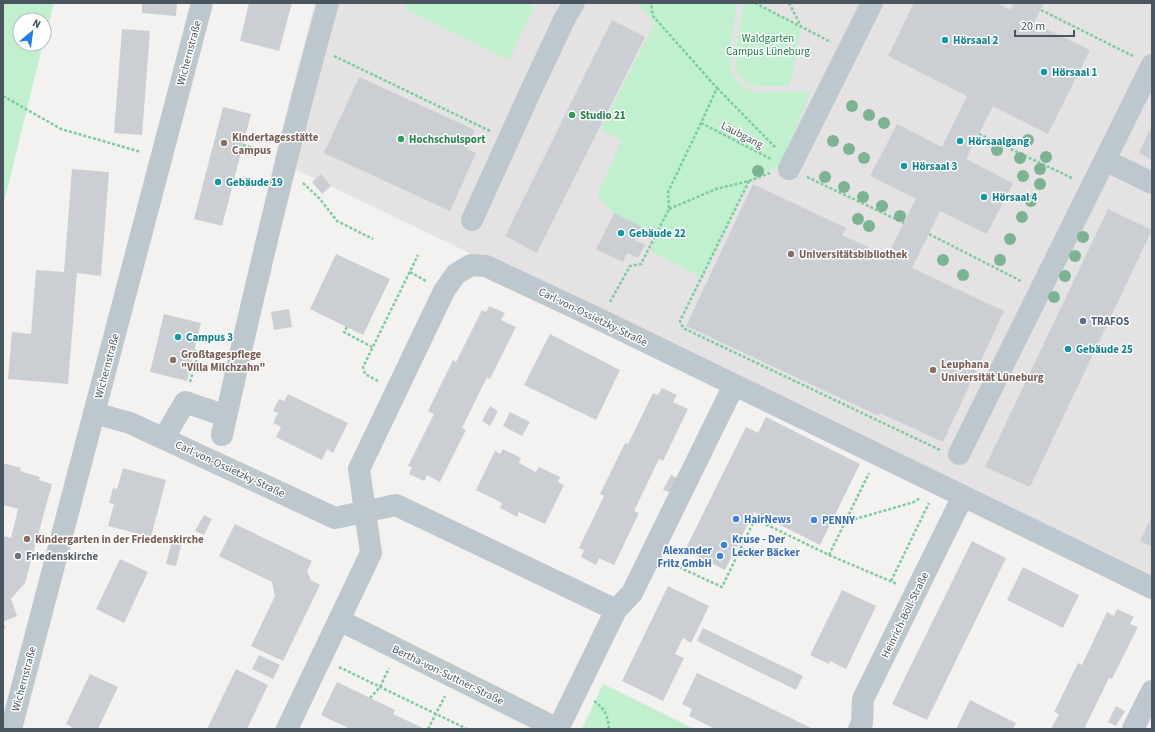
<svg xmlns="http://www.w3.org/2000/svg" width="1155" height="732" viewBox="0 0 1155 732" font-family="'Source Sans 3',sans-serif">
<rect width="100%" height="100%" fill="#f4f1f1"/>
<path fill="#e5e2e4" d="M315,3H1152V581L274,159Z"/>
<path fill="#c1f0cf" d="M3,3H54L44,42V20H20V44H43L3,206Z
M407,3H525L534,7L509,60L404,9Z
M637,3H737C735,17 727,62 732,73C737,83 748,91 758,92C775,93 794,91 811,91L780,166L749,181L702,278L651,251L656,235L614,213L597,196L621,141L601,129L655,23Z
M744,3H755L801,27L790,86H758L747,83L736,70V52Z
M603,684L695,729H582Z"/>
<path fill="#cbcfd4" d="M142,3H177L176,16L142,13Z
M249,3H292L279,51L240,41Z
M914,3H997L1010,10L1014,3H1044L1034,23L1090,50L1048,134L993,106L966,159L1013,183L987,234L940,211L912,268L1004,311L943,442L880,413L879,416L686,326L753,184L846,228L842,235L887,256L916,199L870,176L897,124L942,147L967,96L888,56Z
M612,20L645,37L537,253L505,236Z
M122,29L150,31L142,135L114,133Z
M359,77L475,130L467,149L476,153L450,211L324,153Z
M223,107L251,114L222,226L194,219Z
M1152,125V160L1139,153Z
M72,169L109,172L101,276L77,273L68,384L8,379L12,332L31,334L36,270L64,272Z
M321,174L331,186L322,194L312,182Z
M1108,209L1152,230L1030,487L985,467Z
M614,213L641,226L635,240L645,245L638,258L627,253L623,262L596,249Z
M336,254L390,279L363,335L310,309Z
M489,306L505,313L501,320L516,327L490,379L487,377L462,428L466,430L440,482L427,475L424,481L409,474L412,467L408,466L434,414L428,411L453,360L456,362L482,310L486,312Z
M289,309L292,327L274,330L271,312Z
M164,314L201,323L187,381L150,372Z
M550,334L620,370L596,420L524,385Z
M662,388L677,395L673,402L688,409L663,461L659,459L634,511L639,513L614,565L599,558L596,565L581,557L584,550L579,548L604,496L600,494L625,443L628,444L653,393L658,395Z
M288,394L348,423L333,453L327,449L322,460L276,437L281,427L273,423L278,413L273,411L279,399L284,401Z
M490,406L498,411L490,426L482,421Z
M510,412L530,422L522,436L503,426Z
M766,417L860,464L820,545L754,512L725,570L685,550L746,427L758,433Z
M503,449L521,458L519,463L536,472L539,467L560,477L558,482L564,485L545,524L519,512L517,517L508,512L500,508L502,503L476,490L495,451L500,454Z
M3,463L21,468L20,471L40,477L39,480L52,484L25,583L11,599L17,616L3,622L6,628L3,629V536L11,538L18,509L3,505Z
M123,468L166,480L151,537L108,526L114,504L109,503L113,488L117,489Z
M671,475L678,479L671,493L663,490Z
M204,515L212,519L204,535L195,531Z
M1152,516V547L1140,541Z
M235,524L312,561L307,571L311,580L320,585L283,661L251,646L275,596L272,582L219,556Z
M173,536L183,538L176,566L166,564Z
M972,541L1006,558L927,720L892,704Z
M120,559L148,572L124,623L96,609Z
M1023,567L1079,595L1063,628L1007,600Z
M668,586L709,606L691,643L683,638L675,654L684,658L663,701L622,681Z
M842,590L876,606L846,669L830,661L829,664L810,655Z
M1117,609L1134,617L1130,624L1138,627L1112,679L1109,678L1085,727L1089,729H1051L1059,714L1054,712L1078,663L1082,665L1107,612L1114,616Z
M703,628L803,676L796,690L697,641Z
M259,655L280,665L273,679L252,669Z
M236,669L268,685L247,729H207Z
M697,673L758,702L813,729H715L689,716L692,709L682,704Z
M90,674L118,687L98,729H75L66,724Z
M337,682L395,710L393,714L425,729H350L321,715Z
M970,700L1016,723L1013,729H956Z
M1116,706L1125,711L1116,726L1108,722Z"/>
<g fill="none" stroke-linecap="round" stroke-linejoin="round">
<path stroke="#78ce9d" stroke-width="2.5" stroke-dasharray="3 2" stroke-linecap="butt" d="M755,3L831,42
M789,3L801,26
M1041,10L1133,56
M334,56L490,131
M717,88L776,148
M3,96L61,129L141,152
M701,123L771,159
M979,134L1072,178
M243,145L267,152
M807,177L904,223
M749,181L680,321L683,328L940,450
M303,183L320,199L337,221L373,239
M669,209L716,189L749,181L770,173
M929,234L1021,281
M410,272L426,281
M610,302L630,266L641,264L669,209L668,192L701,123L717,88L653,16L651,3
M347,327L344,332L372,347
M194,351L219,357
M378,381L365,374L363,367L418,255
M190,382L199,352
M845,522L914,502L920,498
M829,555L869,473
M670,563L722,587L755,519L829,555L897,584
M891,581L929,503
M339,667L467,729
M370,698L380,687L389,668
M594,701C605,709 608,716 609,729
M428,729L445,696"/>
<path stroke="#bdc7ce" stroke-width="22" d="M1105,160L1152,183
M789,169L872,3
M472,220L532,88L566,16L574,3
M94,413L130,423L335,518L396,505L616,610
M222,435C254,291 288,146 328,3
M164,438L185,402L226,416
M959,454L1152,65
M339,620L558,729
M11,729L202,3
M287,729L371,553L359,469L444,291L456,274L471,265L486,266L601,320L1152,588
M558,729L616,610L632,593L734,385
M859,729L862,723L863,699L963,496
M1133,729L1152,691"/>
</g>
<g fill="#7ab492">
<circle cx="852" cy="106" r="6"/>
<circle cx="869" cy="115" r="6"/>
<circle cx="884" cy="123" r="6"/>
<circle cx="1028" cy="140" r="6"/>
<circle cx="833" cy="141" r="6"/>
<circle cx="849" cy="149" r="6"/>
<circle cx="997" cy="150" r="6"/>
<circle cx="1046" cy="157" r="6"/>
<circle cx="864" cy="158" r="6"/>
<circle cx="1020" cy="158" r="6"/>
<circle cx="1040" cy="169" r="6"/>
<circle cx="758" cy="171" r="6"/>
<circle cx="1023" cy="176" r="6"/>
<circle cx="825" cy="177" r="6"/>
<circle cx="1040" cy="184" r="6"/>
<circle cx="844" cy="187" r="6"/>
<circle cx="863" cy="197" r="6"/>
<circle cx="1031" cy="201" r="6"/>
<circle cx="882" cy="206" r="6"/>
<circle cx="900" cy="216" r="6"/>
<circle cx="1022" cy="217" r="6"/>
<circle cx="858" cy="219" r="6"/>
<circle cx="869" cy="226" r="6"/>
<circle cx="1083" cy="237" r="6"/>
<circle cx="1010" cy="239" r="6"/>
<circle cx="1075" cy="256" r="6"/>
<circle cx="943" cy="260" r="6"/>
<circle cx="1000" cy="260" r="6"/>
<circle cx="963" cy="275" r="6"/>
<circle cx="1065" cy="276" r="6"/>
<circle cx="1054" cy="297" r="6"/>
</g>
<g fill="#0f9aa8" stroke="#fff" stroke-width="1.5">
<circle cx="945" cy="40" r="4"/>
<circle cx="1044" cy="72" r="4"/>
<circle cx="960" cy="141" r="4"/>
<circle cx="904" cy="166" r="4"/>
<circle cx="218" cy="182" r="4"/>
<circle cx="984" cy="197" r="4"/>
<circle cx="621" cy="233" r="4"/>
<circle cx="178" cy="337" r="4"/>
<circle cx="1068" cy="349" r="4"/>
</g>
<g fill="#2e9e5b" stroke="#fff" stroke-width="1.5">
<circle cx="572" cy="115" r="4"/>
<circle cx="401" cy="139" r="4"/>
</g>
<g fill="#8d6e63" stroke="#fff" stroke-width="1.5">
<circle cx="224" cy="143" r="4"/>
<circle cx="791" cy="254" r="4"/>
<circle cx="173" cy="360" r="4"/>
<circle cx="933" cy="370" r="4"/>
<circle cx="27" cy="539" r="4"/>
</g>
<circle fill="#5c6f8a" stroke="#fff" stroke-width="1.5" cx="1083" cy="321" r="4"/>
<g fill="#3f7fe0" stroke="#fff" stroke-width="1.5">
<circle cx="736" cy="519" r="4"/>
<circle cx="814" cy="520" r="4"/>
<circle cx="724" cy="545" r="4"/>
<circle cx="720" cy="556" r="4"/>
</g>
<circle fill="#6b7280" stroke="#fff" stroke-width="1.5" cx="18" cy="556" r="4"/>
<g text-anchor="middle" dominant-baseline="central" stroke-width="3" stroke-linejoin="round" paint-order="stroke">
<g font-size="11" fill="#178245" stroke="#fff">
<text x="768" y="38">Waldgarten<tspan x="768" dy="13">Campus Lüneburg</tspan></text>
</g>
<g font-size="11" font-weight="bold" fill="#0d838f" stroke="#fff" text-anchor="start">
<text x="953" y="40">Hörsaal 2</text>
<text x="1052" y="72">Hörsaal 1</text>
<text x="968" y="141">Hörsaalgang</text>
<text x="912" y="166">Hörsaal 3</text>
<text x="226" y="182">Gebäude 19</text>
<text x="992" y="197">Hörsaal 4</text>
<text x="629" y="233">Gebäude 22</text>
<text x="186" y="337">Campus 3</text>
<text x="1076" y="349">Gebäude 25</text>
</g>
<g font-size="11" fill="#49565f" stroke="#fff">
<text transform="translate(189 53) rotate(-75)">Wichernstraße</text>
<text transform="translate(742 135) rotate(27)">Laubgang</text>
<text transform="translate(593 317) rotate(26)">Carl-von-Ossietzky-Straße</text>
<text transform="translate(107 366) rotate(-75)">Wichernstraße</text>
<text transform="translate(230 469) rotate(25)">Carl-von-Ossietzky-Straße</text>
<text transform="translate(905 615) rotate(-64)">Heinrich-Böll-Straße</text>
<text transform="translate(448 675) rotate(26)">Bertha-von-Suttner-Straße</text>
<text transform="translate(24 679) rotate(-75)">Wichernstraße</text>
</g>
<g font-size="11" font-weight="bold" fill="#27864d" stroke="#fff" text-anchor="start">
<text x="580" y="115">Studio 21</text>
<text x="409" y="139">Hochschulsport</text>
</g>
<g font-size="11" font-weight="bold" fill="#785e54" stroke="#fff" text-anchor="start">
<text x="232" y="137">Kindertagesstätte<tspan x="232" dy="13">Campus</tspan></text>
<text x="799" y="254">Universitätsbibliothek</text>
<text x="181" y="354">Großtagespflege<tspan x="181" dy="13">"Villa Milchzahn"</tspan></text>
<text x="941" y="364">Leuphana<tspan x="941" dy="13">Universität Lüneburg</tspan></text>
<text x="35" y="539">Kindergarten in der Friedenskirche</text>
</g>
<g font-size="11" font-weight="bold" fill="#4e5e75" stroke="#fff" text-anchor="start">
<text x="1091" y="321">TRAFOS</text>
</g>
<g font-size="11" font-weight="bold" fill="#366cbe" stroke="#fff" text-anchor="start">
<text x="744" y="519">HairNews</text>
<text x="822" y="520">PENNY</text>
<text x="732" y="539">Kruse - Der<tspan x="732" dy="13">Lecker Bäcker</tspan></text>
<text x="712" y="550" text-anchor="end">Alexander<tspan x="712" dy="13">Fritz GmbH</tspan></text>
</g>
<g font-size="11" font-weight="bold" fill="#5b616d" stroke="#fff" text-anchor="start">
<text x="26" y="556">Friedenskirche</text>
</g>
</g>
<rect width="1155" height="732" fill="none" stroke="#49565f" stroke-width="8"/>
<g transform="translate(32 32) rotate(29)"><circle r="19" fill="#ffffff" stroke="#b6bbbf"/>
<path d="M0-3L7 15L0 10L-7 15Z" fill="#1982e6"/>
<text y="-6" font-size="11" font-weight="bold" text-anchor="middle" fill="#49565f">N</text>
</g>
<path d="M1015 30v6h59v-6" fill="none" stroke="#49565f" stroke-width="2"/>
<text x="1021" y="30" font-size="12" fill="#49565f" stroke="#ffffff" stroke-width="3" paint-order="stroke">20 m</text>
</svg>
